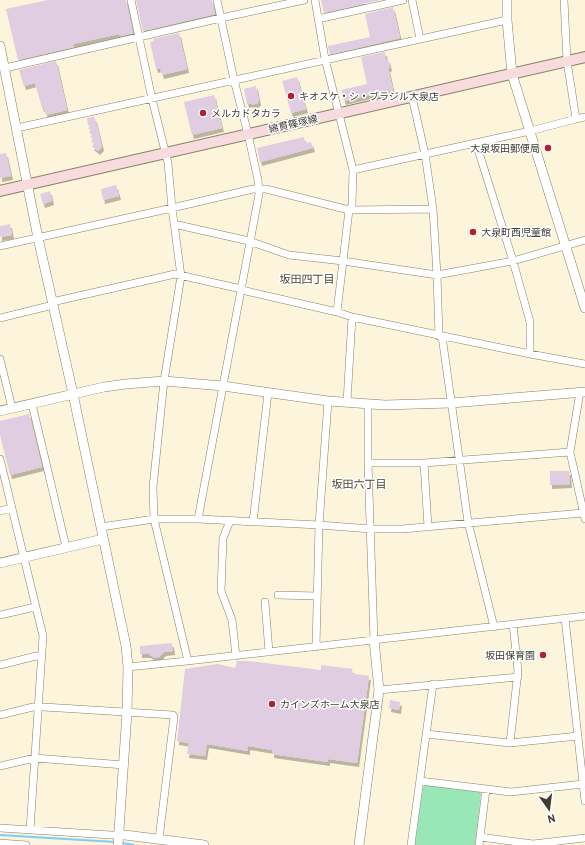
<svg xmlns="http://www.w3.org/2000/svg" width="585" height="845" viewBox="0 0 585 845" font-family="'PT Sans','Noto Sans JP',sans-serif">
<defs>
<filter id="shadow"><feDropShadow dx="2" dy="4" stdDeviation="0" flood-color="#0004"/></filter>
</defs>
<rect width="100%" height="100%" fill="#fdf5db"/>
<path fill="#99e6b6" d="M425,785L480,792L481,794L475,845H415L423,787Z"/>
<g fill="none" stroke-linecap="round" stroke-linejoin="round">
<path stroke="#7acefe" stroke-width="2" d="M0,835L115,842
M122,843L134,845"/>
</g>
<path fill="#e0cde1" filter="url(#shadow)" d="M48,0H126L133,33L120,36L119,34L73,44L74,47L18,60L6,9Z
M136,0H212L215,14L143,31Z
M321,0H380L324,13Z
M393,7L400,38L332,54L331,52L329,53L328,46L370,37L365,14Z
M179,33L187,69L162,75L160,68L156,69L150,42L154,41L153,39Z
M385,52L386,59H388L390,67L388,68L393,90L370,96L369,95L344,101L341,90L367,84L361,57Z
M56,61L67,110L46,115L44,108H42L35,83L24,86L19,70Z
M297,77L306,109L291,113L282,81Z
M256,86L259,102H258V103L252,105V103L247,104L244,89Z
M214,95L222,128L192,135L184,102Z
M93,117L95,118L102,147L98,151L92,146L94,144L91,141L93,139L90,137L92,135L89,132L91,130L88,128L90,126L88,125L87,118Z
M304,137L305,143L311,142L313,148L260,162L257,148Z
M6,153L11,176L0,178V154Z
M116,185L119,196L103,200L101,189Z
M50,191L52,201L43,204L40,194Z
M10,224L12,235L0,237V226Z
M29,414L42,467L10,475L0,435V421Z
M550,471H569L570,484L550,485Z
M172,643L173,651L164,652L159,657L155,658L149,654H140V646Z
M237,661H248L321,670V665L353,669L351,673L369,676L357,763L328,759V762L272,754V750L248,746V751L207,744L205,756L187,754L189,743L177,741L185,669L218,664L235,668Z
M390,700L400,702L399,710L389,708Z"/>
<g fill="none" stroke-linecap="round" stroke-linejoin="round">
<defs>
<path id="minor" d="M131,0L152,99L168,163L172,208L181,276L164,381L153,487L154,519L187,657V661
M315,0L325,59L339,114L353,170L352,205L349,210L337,312
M412,0L420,39
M564,0L567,61L576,119
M318,19L403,0
M5,68L221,18L304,0
M412,97L425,154L433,209L437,275L439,336
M17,128L507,20
M476,143L513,261L530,322V354
M353,170L530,131L576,119L585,117
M175,226L178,225L249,241L289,255L343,261L437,275L513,261L585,240
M0,246L172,208L253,189H266L349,210L433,209
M52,302L175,274L241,289L246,291L337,312L352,317L530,354L585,364
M0,318L53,305
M442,336L468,522L494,627
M0,359L12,408
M580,392L570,452L585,519
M347,402L352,317
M32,404L66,547
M368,404V463L374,640
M0,459L43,636L30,830
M368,463H424L570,452
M424,463L428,527
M0,511L11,508
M198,519L259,194L258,180L248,134L234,80L217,0
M230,521L223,538L221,591L232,620L236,656
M253,522L268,393
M101,527L154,519H198L319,525L371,529H402L583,513
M278,595L317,596
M265,602L269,652
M0,615L35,607
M565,618L585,801
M316,647L319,525L328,401
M0,665L36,656L42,657
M128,667L187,661L585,616
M379,690L518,677
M0,715L33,707H44L173,715L174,717L159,839
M426,734L510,743L578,736
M510,743L518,671L513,624
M0,766L35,758L124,765
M420,781L511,792L583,784
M0,828L111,835H118
M480,837L533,844L585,838
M0,843L26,845
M411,845L433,684
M479,845L486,789"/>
<path id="tertiary" d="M507,0V20L512,74L585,308
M0,46L38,238L73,394L126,646L128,667L127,712L118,845
M0,411L104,387L126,384L164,381L223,386L328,401L385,405L451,403L585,392
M0,563L103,539
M118,835H125L204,845
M359,845L379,690L374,640"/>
<path id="secondary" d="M0,191L585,57"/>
</defs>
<use href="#minor" stroke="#867f68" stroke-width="8"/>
<use href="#tertiary" stroke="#867f68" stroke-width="10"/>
<use href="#secondary" stroke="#867f68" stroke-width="12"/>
<use href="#minor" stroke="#fff" stroke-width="7"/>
<use href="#tertiary" stroke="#fff" stroke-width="9"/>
<use href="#secondary" stroke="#f8dcdd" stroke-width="10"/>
</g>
<g fill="#b32034" stroke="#fff" stroke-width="1.5">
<circle cx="291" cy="96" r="4"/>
<circle cx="203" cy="113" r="4"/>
<circle cx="548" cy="148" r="4"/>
<circle cx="473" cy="232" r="4"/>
<circle cx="543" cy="655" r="4"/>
<circle cx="272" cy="704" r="4"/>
</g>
<g text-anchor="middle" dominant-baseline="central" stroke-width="3" stroke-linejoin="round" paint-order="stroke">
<g font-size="10" fill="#3e3b31" stroke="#fff" text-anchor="start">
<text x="299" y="96">キオスケ・シ・ブラジル大泉店</text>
<text x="211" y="113">メルカドタカラ</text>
<text x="540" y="148" text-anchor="end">大泉坂田郵便局</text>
<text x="481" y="232">大泉町西児童館</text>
<text x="535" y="655" text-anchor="end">坂田保育園</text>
<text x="280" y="704">カインズホーム大泉店</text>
</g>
<g font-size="10" fill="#3e3b31" stroke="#fff">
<text transform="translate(293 124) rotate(-13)">綿貫篠塚線</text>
</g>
<g font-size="11" fill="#4d4731" stroke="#fff">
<text x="307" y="279">坂田四丁目</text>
<text x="359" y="484">坂田六丁目</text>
</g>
</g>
<g transform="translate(549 809) rotate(166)" stroke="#ffffff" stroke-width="3" paint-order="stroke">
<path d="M0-3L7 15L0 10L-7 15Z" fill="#3e3b31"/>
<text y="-6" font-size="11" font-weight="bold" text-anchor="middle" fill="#3e3b31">N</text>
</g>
</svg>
